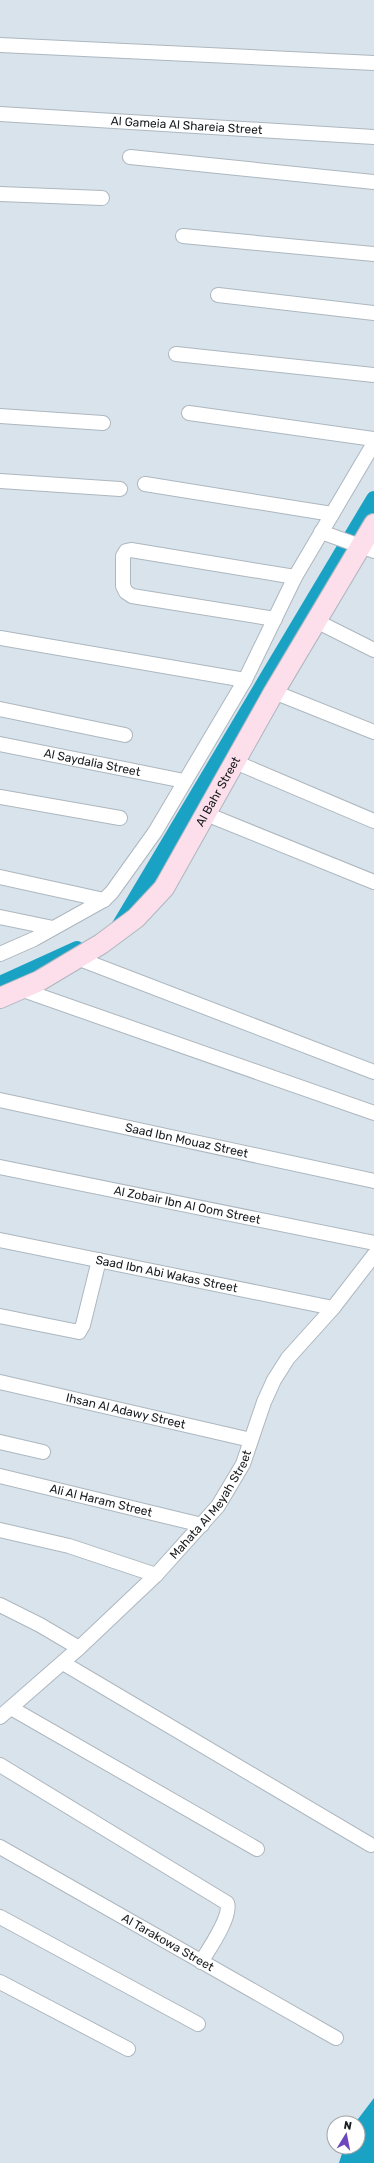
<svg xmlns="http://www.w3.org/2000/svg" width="374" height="2163" viewBox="0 0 374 2163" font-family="Rubik,sans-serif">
<rect width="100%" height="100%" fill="#d8e3ec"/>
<path fill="#1aa2c5" d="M374,2098V2163H339L344,2147H358V2123H355Z"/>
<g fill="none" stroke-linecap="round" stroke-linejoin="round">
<path stroke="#1aa2c5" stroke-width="16" d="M117,930L374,499
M0,984L77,949"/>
<defs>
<g id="street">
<path d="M0,45L374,63"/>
<path id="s1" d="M0,114L374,137"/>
<path d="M130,157L374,182"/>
<path d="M0,194L102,198"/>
<path d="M183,236L374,254"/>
<path d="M218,295L374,313"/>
<path d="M176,354L374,375"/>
<path d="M189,413L374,439"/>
<path d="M0,416L103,423"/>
<path d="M0,481L120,489"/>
<path d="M145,484L332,514"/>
<path d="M321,532L374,551"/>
<path d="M275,619L132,596L126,592L123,586V556L126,551L131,550L295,577"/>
<path d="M316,621L374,650"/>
<path d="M0,638L245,680"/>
<path d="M274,692L374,732"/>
<path d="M0,709L125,735"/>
<path id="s2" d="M0,744L184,781"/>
<path d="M235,762L374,821"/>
<path d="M0,797L120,818"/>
<path d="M206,814L374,882"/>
<path d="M0,877L104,900"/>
<path d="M0,917L53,928"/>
<path d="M0,954L34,939L104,900L112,892L155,832L245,680L295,577L374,443"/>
<path d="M77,958L374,1072"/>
<path d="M20,989L374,1113"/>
<path id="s3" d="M0,1100L374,1181"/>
<path id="s4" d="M0,1167L374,1243"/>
<path id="s5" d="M0,1240L333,1308"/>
<path d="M0,1316L79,1332L83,1325L99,1260"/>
<path id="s6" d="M0,1382L251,1440"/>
<path d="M0,1442L43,1452"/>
<path id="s7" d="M0,1476L202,1525"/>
<path d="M0,1530L69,1546L156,1575"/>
<path d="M0,1605L40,1625L79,1648"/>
<path d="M63,1663L371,1845"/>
<path d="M11,1708L257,1849"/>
<path id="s8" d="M0,1717L79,1648L156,1575L218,1506L243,1464L264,1402L274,1380L288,1358L333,1308L374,1255"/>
<path d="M0,1765L227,1903C232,1916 209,1949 201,1962"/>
<path id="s9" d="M0,1847L336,2038"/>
<path d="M0,1917L198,2024"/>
<path d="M0,1982L128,2049"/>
</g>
<g id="secondary">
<path id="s10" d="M0,998L39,981L101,944L136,918L164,888L274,692L374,524"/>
</g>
</defs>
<use href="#street" stroke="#adb7bf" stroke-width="16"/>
<use href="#secondary" stroke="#adb7bf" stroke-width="22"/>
<use href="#street" stroke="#fff" stroke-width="14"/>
<use href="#secondary" stroke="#fddeeb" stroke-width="20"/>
</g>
<g text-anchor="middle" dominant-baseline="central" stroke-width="3" stroke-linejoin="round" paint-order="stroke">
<g font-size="12" fill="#181c1f" stroke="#fff">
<text stroke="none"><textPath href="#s1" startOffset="187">Al Gameia Al Shareia Street</textPath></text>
<text stroke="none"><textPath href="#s2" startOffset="94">Al Saydalia Street</textPath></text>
<text stroke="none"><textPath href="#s10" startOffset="310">Al Bahr Street</textPath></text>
<text stroke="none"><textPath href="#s3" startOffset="191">Saad Ibn Mouaz Street</textPath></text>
<text stroke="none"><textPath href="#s4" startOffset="191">Al Zobair Ibn Al Oom Street</textPath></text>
<text stroke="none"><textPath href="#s5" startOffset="170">Saad Ibn Abi Wakas Street</textPath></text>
<text stroke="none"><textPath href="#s6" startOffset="129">Ihsan Al Adawy Street</textPath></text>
<text stroke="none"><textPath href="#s7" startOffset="104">Ali Al Haram Street</textPath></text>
<text stroke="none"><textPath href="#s8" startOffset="301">Mahata Al Meyah Street</textPath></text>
<text stroke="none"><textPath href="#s9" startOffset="193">Al Tarakowa Street</textPath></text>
</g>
</g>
<g transform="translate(346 2135) rotate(10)"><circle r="19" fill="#ffffff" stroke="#a3a4a5"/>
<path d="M0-3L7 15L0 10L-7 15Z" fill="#6e47bf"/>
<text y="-6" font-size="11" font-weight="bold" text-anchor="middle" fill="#181c1f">N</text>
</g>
</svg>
